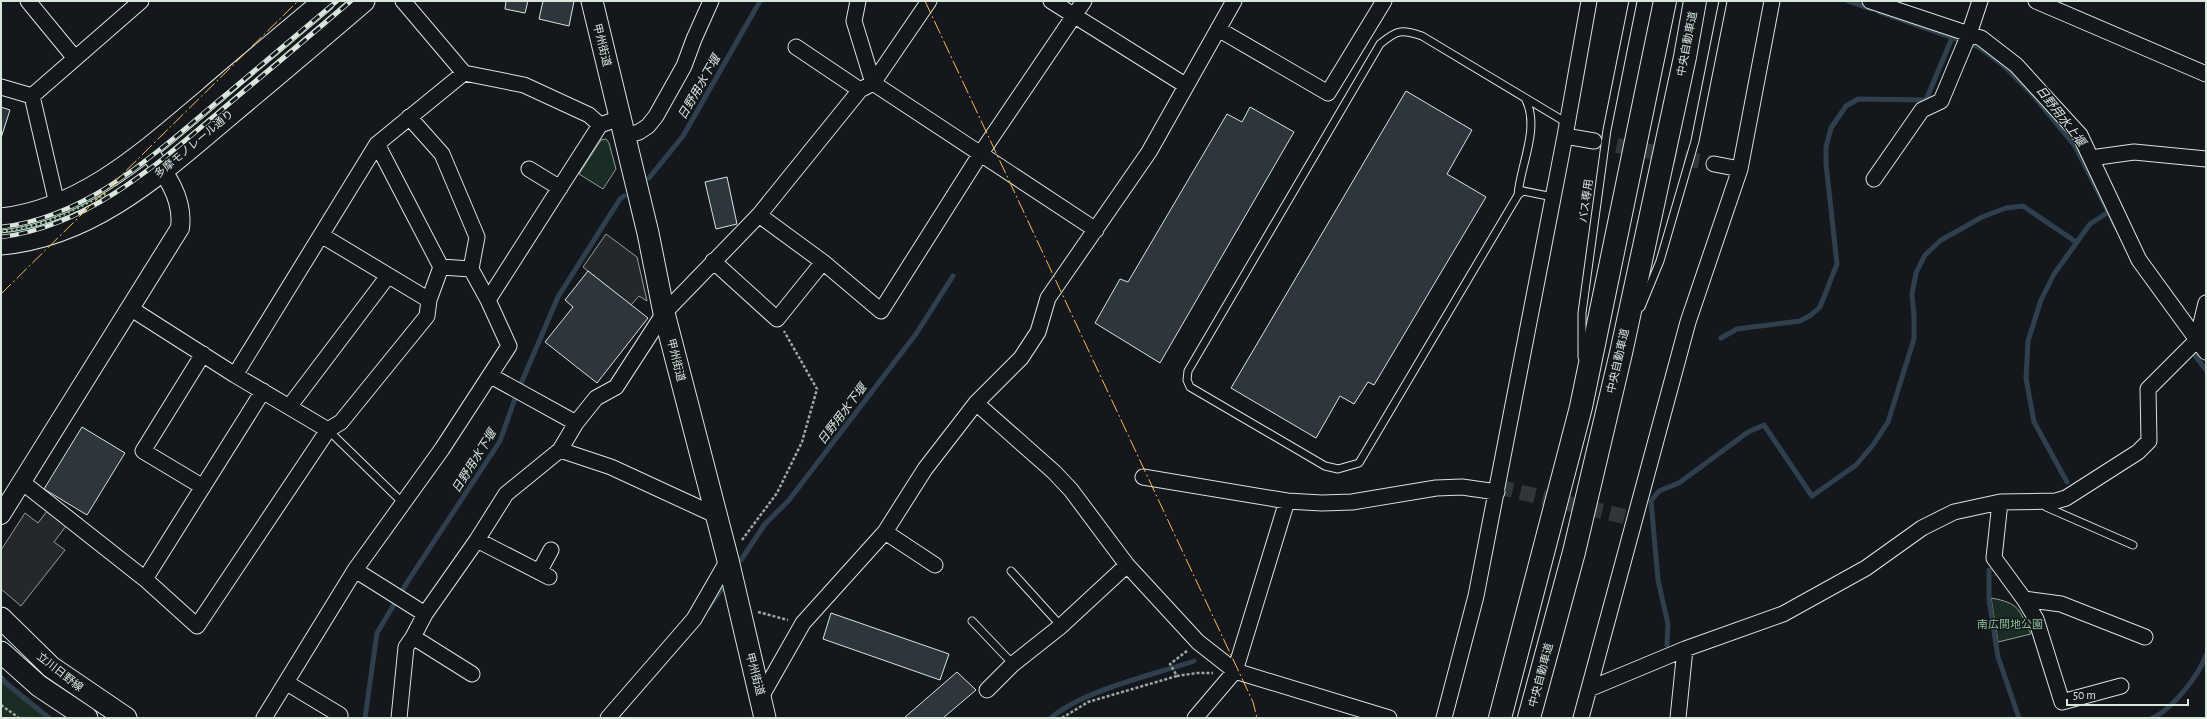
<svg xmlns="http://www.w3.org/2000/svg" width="2207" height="719" viewBox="0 0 2207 719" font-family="'Alegreya Sans','Noto Sans JP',sans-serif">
<rect width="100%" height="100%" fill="#14181c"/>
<path fill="#1a2d24" stroke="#939e99" d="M606,139L609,143L616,169L603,189L579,174L601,140Z
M1991,598C2020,603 2019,610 2031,634L1998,642Z
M1,675L21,698L48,718H1Z"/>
<path fill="#24282b" stroke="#939e99" d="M606,234L637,257L647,301L639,296L631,305L583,267Z
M47,511L66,526L54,542L65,550L21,606L1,589V550L25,513L38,523Z"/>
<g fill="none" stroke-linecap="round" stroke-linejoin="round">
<path stroke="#2f3f4d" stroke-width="5" d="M1848,1L1871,9
M1879,12L1979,47L2004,66L2033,95L2075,146L2116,227
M649,178L683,136L760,1
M1721,338L1737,329L1800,321L1811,315L1820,307L1837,264L1826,164V147L1831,128L1846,106L1858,99L1926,100L1952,38
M2191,350L2206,370
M2067,482L2034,422L2026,378L2028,341L2041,300L2054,274L2090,224L2107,213
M741,560L765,524L789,500L916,334L953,276
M1989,570V600L1998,657L2019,718
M708,608L721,590
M1667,645L1668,624L1658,580L1651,501L1659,491L1679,483L1748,432L1764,425L1812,496L1856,465L1873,445L1888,422L1914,339V317L1912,294L1916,273L1925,255L1941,240L1961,229L1982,217L2006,208L2023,206L2076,242
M1,679L49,718
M365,718L377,633L408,581L500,441L517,393L558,297L620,199L624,196
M1051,718C1084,690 1153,675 1194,661
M2152,718C2172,710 2199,675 2206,655"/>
</g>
<path fill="#2c363c" stroke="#d8e6dc" d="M506,1H528L525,13L505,9Z
M543,1H574L569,26L539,19Z
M1406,91L1472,130L1447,174L1486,197L1374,385L1368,382L1354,404L1340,396L1316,438L1231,388Z
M1,107L10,110L1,138Z
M1250,107L1294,132L1160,363L1095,323L1120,279L1128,282L1227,114L1242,122Z
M727,177L737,224L716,229L705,182Z
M588,271L648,318L597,383L545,342L573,307L565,300Z
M82,427L125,453L87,515L44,489Z
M831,613L949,654L940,680L823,639Z
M957,672L976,690L943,718H904Z"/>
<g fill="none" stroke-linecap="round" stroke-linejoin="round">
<path stroke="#313739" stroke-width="15" stroke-dasharray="15 8" stroke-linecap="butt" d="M1594,141L1714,164
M1498,487L1635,519"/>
<defs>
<path id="service" d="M1518,195C1520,166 1540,129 1526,100
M1553,197L1523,191L1518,195L1359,463L1338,469L1325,466L1190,387L1187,380L1188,371L1380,44C1397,30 1401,29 1422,36L1567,123
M1641,307L1660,261L1695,141L1723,1
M1582,357V313L1607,130L1633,1
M328,430L403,503
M2046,504V507L2133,545
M1011,571L1061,626
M972,621L1013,664"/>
<path id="minor" d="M28,1L74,57
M403,1L464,73L524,85L589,115L600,125L620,118
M929,1L873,83L1096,230
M1051,1L1185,85
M1870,1L1981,38L2016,65L2080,135L2139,260L2206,352
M2036,1L2206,74
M1218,29L1328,93L1384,1
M796,47L860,90
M1,87L32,96
M624,136L639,132L648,126L656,116L684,66L694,39L711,1
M1565,136L1594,141
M377,144L441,267
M2091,158L2134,152L2206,159
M1714,164L1740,169
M529,169L560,188
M1874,179L1922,110L1941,101L1969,34L1980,1
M57,204L32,96L141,1
M759,215L823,262L881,311L981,153L1084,1
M321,235L429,300
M713,261L777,319L823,262
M488,300L600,125
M130,308L235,375L328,430
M2197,340L2206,303
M235,375L377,144L464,73
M491,376L576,423
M976,403L1054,472L1071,490L1127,565L1198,642L1235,671L1287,501
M289,407L388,276
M560,450L611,467L715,515
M1143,477L1287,501L1322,503L1352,502L1436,488L1462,487L1497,492
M22,482L145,579L197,626L328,430L341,422L427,316L429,300L441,267L471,269
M203,487L143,451L203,354
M2000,502L1994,558L2024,599L2061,604L2145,637
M885,532L935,565
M477,540L549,577
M355,570L425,614
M539,572L551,550
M145,579L263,391
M2024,599L2036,619L2062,702L2121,686
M413,637L472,674
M287,683L340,715
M1589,689L1685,649L1783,614L1866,568L1922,528L1954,512L2000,502L2056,501L2066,498L2138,452L2149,441L2148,389L2197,340L2206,341
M987,690L1013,664L1061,626L1127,565
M761,697L803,623L885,532L925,469L976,403L1021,358L1038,332L1048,298L1149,152L1234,1
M264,718L355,570L442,449L509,346L488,300L471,269L477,237L442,154L409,117
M399,718L406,647L413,637L425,614L477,540L506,494L560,450L576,423L596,398L616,387L664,313L759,215L860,90L873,83L854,21L858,1
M608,718L694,619L728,560
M1195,718L1235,671L1389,718
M1444,718L1476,596L1565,136L1589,1
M1581,718L1688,322L1740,169L1772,1
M1678,718L1685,649"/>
<path id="tertiary" d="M1,515L180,228C184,197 165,173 147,150"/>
<path id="secondary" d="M592,1L648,233L664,313L728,560L765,718
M1,219C83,210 147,150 208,99C246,66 285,34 324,1
M1,244C94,236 164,170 233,112C277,75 321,38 364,1
M1,618L51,667L126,718
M1,652L39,686L87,718"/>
<path id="motorway" d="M1500,718L1581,407L1665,1
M1529,718L1574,552L1621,353L1685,57L1695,1"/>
</defs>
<use href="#service" stroke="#d8e6dc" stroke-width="9"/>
<use href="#minor" stroke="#d8e6dc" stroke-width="17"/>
<use href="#tertiary" stroke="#d8e6dc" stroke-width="20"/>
<use href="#secondary" stroke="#d8e6dc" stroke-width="23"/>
<use href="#motorway" stroke="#d8e6dc" stroke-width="24"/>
<path stroke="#9da8a2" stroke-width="2.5" stroke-dasharray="3 2" stroke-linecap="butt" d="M742,540L777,493L802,442L817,389L784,331
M758,612L788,620
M1187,651L1170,664L1177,676L1197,673H1213
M1,705L19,718
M1062,718L1088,702L1177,676"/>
<use href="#service" stroke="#14181c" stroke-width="7"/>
<use href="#minor" stroke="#14181c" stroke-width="15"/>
<use href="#tertiary" stroke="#14181c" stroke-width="18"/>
<use href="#secondary" stroke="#14181c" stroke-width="21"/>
<use href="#motorway" stroke="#14181c" stroke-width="22"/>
<defs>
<path id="rail" d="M1,227C87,217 155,154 218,101C258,68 297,34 337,1
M1,237C92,226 163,159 230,103C271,69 311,35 351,1"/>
</defs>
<use href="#rail" stroke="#d8e6dc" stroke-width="4.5"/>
<use href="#rail" stroke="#14181c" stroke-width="3" stroke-dasharray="9" stroke-linecap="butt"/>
<path stroke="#8ac095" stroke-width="3" stroke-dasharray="2 3" stroke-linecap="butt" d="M1,232C39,229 73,210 107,193"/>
<path stroke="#ffb74d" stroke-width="1" stroke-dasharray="14 3 2 3" stroke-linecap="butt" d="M925,1L1253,702L1257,718
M1,294L298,1"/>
</g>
<g text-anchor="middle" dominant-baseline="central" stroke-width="3" stroke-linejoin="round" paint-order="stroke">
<g font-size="11" fill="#d8e6dc" stroke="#14181c">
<text transform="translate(1687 44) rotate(-79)">中央自動車道</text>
<text transform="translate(602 45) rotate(76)">甲州街道</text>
<text transform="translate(194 144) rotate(-40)">多摩モノレール通り</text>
<text transform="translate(1586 201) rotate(-82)">バス専用</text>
<text transform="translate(676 360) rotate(76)">甲州街道</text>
<text transform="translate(1618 361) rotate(-77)">中央自動車道</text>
<text transform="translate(60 672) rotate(38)">立川日野線</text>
<text transform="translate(755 674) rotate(75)">甲州街道</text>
<text transform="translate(1541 675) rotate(-75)">中央自動車道</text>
</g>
<g font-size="11" fill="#8ac095" stroke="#14181c">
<text x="2010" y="624">南広間地公園</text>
</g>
<g font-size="12" font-style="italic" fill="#d8e6dc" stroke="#14181c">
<text transform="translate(699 87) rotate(-60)">日野用水下堰</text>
<text transform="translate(2061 116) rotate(52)">日野用水上堰</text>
<text transform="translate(842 414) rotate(-53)">日野用水下堰</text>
<text transform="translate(474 461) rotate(-58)">日野用水下堰</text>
</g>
</g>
<rect width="2207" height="719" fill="none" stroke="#d8e6dc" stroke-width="4"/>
<path d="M2067 699v6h121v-6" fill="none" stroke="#d8e6dc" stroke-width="2"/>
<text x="2073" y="699" font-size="12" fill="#d8e6dc" stroke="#14181c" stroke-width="3" paint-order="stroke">50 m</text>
</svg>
